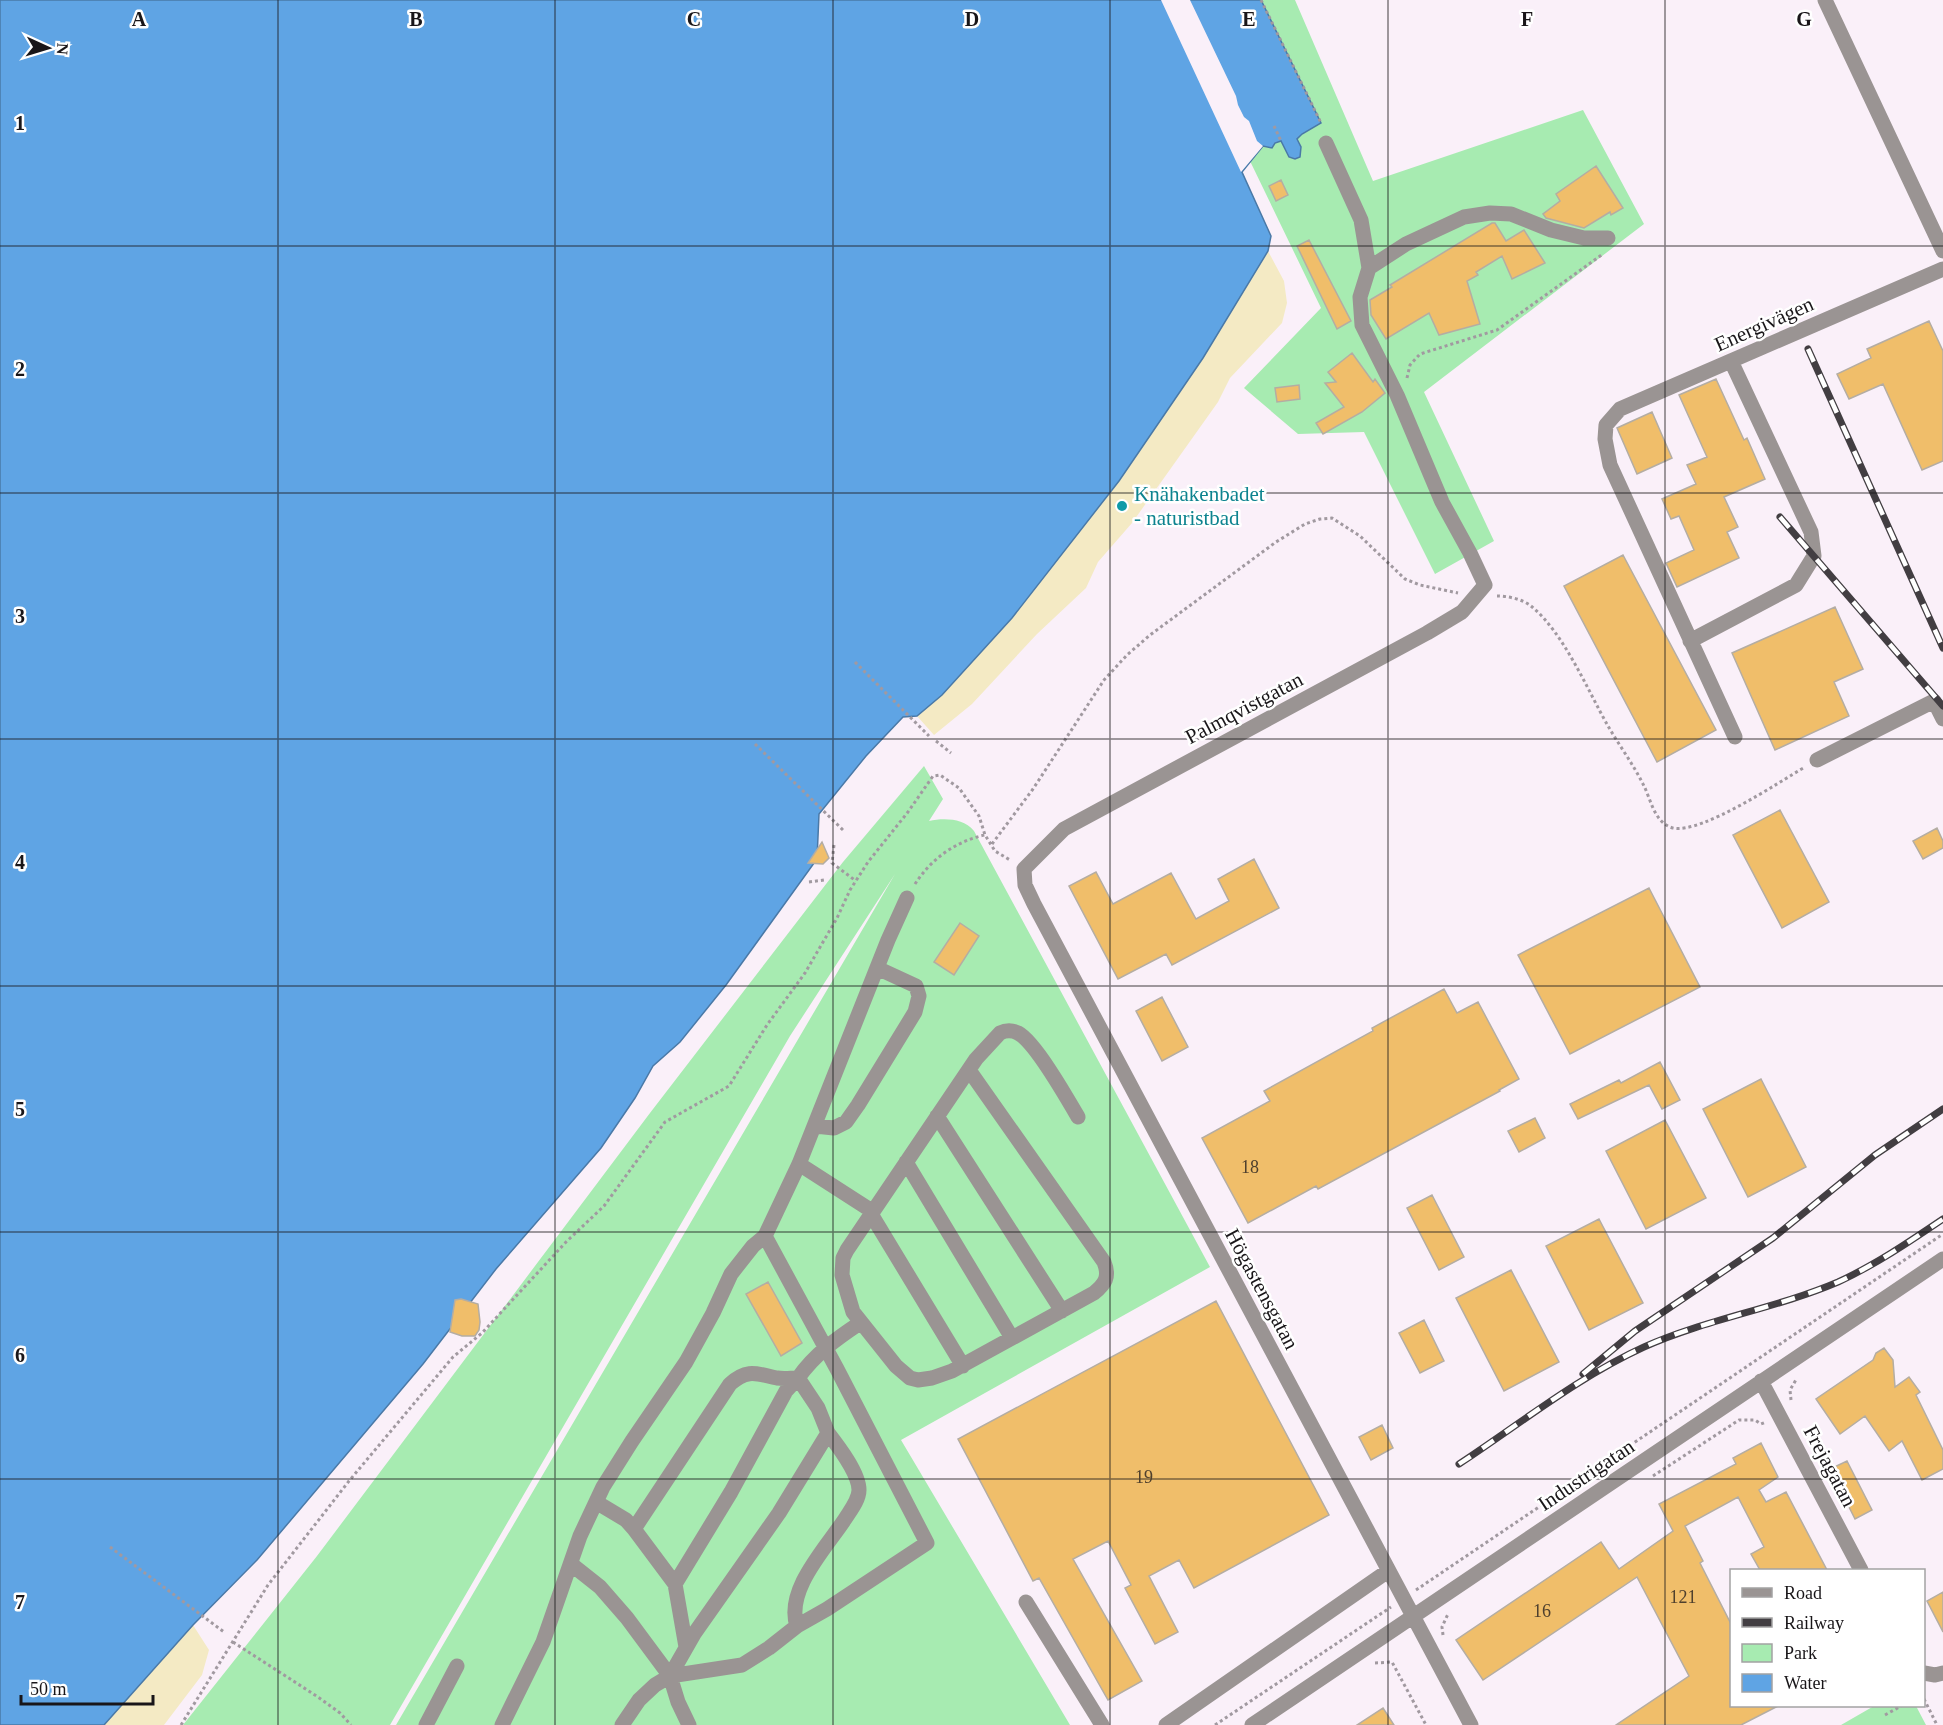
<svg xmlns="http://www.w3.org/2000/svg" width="1943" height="1725" viewBox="0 0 1943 1725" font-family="'Times New Roman',serif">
<rect width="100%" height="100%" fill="#faf0f9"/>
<path fill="#a7ebb1" d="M1261,0H1295L1373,181L1583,110L1644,224L1424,392L1494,541L1435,574L1364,432L1298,434L1244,388L1321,308L1250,161L1263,146L1281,141L1295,159L1299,157L1301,147L1297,139L1302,134L1283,44Z
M924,766L943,799L929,821C944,818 963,818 974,831L1210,1267L901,1440L1070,1725H396L895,874L790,1036L390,1725H183L317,1556L650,1113L843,862Z
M1874,1706H1916L1926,1725H1841Z"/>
<path fill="#f4eac4" d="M1268,251L1284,281L1287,303L1282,323L1230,378L1218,402L1132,523L1098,562L1086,588L1037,634L972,704L934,735L917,716L942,695L1204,356Z
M193,1625L209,1650L202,1675L164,1725H104Z"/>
<path fill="#5fa4e4" stroke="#4a79a7" stroke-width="1.5" d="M0,0H1261L1321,123L1302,134L1297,139L1301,147L1300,157L1295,159L1289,157L1281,141L1275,143L1272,148L1263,146L1242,172L1271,236L1268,251L1203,358L1119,481L1012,618L942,695L917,716L903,717L866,756L819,814L817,859L726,985L680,1042L653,1066L635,1098L601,1148L496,1269L423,1364L257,1560L193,1625L104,1725H0Z"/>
<path fill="#faf0f9" d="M1161,0H1190L1236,96L1238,105L1244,117L1249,121L1257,141L1263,146L1241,172Z"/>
<path fill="#f0be6a" stroke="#b4ada3" stroke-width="1.5" d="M1596,166L1623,208L1611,215L1610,212L1584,228L1546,218L1543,214L1560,201L1556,194Z
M1281,180L1288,195L1276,201L1269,186Z
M1492,223H1495L1506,241L1524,230L1545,263L1512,279L1502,256L1476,272L1478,275L1467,281L1480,324L1439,335L1429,313L1386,339L1371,315L1370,300L1392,287L1390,285Z
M1309,240L1351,321L1337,329L1297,246Z
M1929,321L1943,351V461L1922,470L1883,384L1849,399L1837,374L1871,358L1867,349Z
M1352,353L1373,382L1375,379L1385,393L1362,412L1323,434L1316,423L1344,407L1325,383L1336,382L1328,372Z
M1716,379L1744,440L1747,438L1765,479L1724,497L1738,527L1727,532L1739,558L1677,587L1666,563L1694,550L1679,516L1671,519L1662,499L1696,484L1687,465L1707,457L1679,395Z
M1299,385L1300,399L1277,402L1275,388Z
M1652,412L1672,458L1637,474L1617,428Z
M1623,555L1716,730L1657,762L1564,586Z
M1835,607L1863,669L1834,682L1849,716L1775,750L1732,653Z
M1780,810L1829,902L1782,928L1733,835Z
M1937,828L1943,841V848L1923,859L1913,841Z
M822,842L829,858L823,864L808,863Z
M1254,859L1279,908L1172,965L1166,954L1118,979L1069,886L1096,872L1113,904L1171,873L1196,919L1229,901L1218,879Z
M1649,888L1700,987L1570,1054L1518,955Z
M960,923L979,936L954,975L934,962Z
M1444,989L1457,1013L1478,1002L1519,1079L1499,1090L1500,1091L1318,1189L1316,1186L1248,1223L1202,1138L1270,1101L1264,1091L1373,1031L1372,1028Z
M1162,997L1188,1047L1162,1061L1136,1011Z
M1660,1062L1680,1100L1662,1109L1649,1085L1578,1119L1570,1104L1619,1080L1621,1083Z
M1761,1079L1806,1167L1748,1197L1703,1109Z
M1535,1118L1545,1138L1519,1152L1508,1131Z
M1665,1120L1706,1198L1646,1229L1606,1151Z
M1432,1195L1464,1257L1439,1270L1407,1208Z
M1599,1219L1643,1303L1589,1330L1546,1246Z
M1511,1270L1559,1362L1504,1391L1456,1298Z
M768,1282L802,1343L781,1356L746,1294Z
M461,1299L478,1304L480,1322L479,1330L475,1336H462L450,1332L455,1300Z
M1216,1301L1329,1515L1194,1588L1179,1560L1149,1576L1178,1632L1155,1644L1125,1588L1131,1585L1108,1541L1073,1559L1142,1681L1108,1700L1039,1578L1033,1581L958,1439Z
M1424,1320L1444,1361L1420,1373L1399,1333Z
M1884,1348L1893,1360L1895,1387L1909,1377L1920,1392L1916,1395L1943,1450V1469L1922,1480L1902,1441L1889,1451L1865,1416L1840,1434L1816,1399L1873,1360L1876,1353Z
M1382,1425L1393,1448L1371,1460L1359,1437Z
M1761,1443L1778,1477L1759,1490L1766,1502L1786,1492L1827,1570H1760L1751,1554L1764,1547L1738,1497L1685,1526L1703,1561L1700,1563L1731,1624V1706H1778L1741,1725H1616L1689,1676L1637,1577L1483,1680L1456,1640L1601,1542L1619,1569L1673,1531L1659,1504L1736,1464L1733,1458Z
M1847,1461L1872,1510L1855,1519L1830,1469Z
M1943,1592V1632L1927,1601Z
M1383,1708L1394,1725H1357Z"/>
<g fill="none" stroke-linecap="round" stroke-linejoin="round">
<path stroke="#a199a0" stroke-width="3" stroke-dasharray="3 3" stroke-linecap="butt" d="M1261,0L1321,123
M1274,126L1281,141
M1407,378L1410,365L1420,354L1497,330L1603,254
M1497,596C1508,596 1522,599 1531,606C1564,633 1587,689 1608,726C1619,745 1633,764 1643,784C1651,799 1654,823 1673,828C1702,834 1779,782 1805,767
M855,662L929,736
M936,741L951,753
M755,744L844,831
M992,844L1033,789L1104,680L1127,655L1150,635L1276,542L1305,524L1320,519L1332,518L1360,536L1405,579L1420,585L1458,593
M834,845L832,863L856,881
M809,882L824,880
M915,884C931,859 956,841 985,835
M1791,1400L1790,1390L1797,1378
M1653,1476L1739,1420H1755L1761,1424L1766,1422
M110,1547L224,1632
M1416,1590L1943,1234
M1443,1635L1442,1627L1448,1614
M233,1642L318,1697L340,1713L351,1725
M1375,1663L1392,1662L1426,1725
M1924,1699L1937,1725
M1885,1715L1901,1706
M181,1725L268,1585L349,1481L453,1357L482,1333L566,1242L604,1206L665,1122L729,1086L767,1025L805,973L837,918L850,890L868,862L908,812L933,776L940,775L959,788L979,816L985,835L995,851L1010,860
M1215,1725L1391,1607"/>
<path stroke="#9a9493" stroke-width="15" d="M1825,0L1943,251
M1326,143L1361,220L1369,268
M1690,641L1796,585L1814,556L1811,532L1731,361
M1735,737L1610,465L1605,439L1606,425L1620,409L1943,269
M1817,760L1934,701L1943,719
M969,1070L1104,1262C1110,1277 1105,1284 1094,1293L952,1371L932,1378L918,1380L910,1378L896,1366L853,1312L842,1275L843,1258L847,1250L976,1059L1000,1033C1006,1030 1012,1030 1018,1033C1035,1042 1067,1098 1078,1117
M937,1116L1062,1311
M815,1126L834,1128L846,1122L858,1105L915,1012L919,996L916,986L877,968
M906,1162L1012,1338
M799,1164L872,1211
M871,1214L963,1366
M1761,1381L1861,1570
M596,1502L626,1520L634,1529
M571,1564L600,1587L627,1618L670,1676L678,1702L689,1725
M675,1584L634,1529L730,1384C748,1368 757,1374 777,1378C784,1379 791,1378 798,1378C815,1354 836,1339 860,1323
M1026,1602L1102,1725
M797,1626C785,1590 826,1548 845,1519C850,1511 859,1500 859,1490C859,1473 838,1446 828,1433
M1924,1673L1935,1675L1943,1673
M670,1676L694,1634L779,1513L828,1433L818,1408L798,1378L786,1391L731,1492L675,1584L686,1647
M426,1725L457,1666
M502,1725L543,1642L580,1536L603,1487L632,1441L686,1362L713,1313L731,1274L753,1246L765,1236L799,1164L888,940L907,898
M622,1725L639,1700L655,1685L670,1676L742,1665L769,1648L797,1626L827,1609L927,1543L837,1369L765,1236
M1166,1725L1388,1571
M1252,1725L1943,1259
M1471,1725L1034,904L1025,885L1024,869L1064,829L1427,633L1462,612L1485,585L1470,553L1442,502L1397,395L1362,325L1360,297L1369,268L1406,244L1464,217L1490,213L1511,214L1551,230L1584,238H1608"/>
<defs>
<path id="rail" d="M1808,349L1943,648
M1780,517L1943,706
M1583,1374L1635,1331L1773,1238L1875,1155L1943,1109
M1459,1464C1520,1424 1578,1377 1644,1347C1706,1319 1775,1309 1838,1282C1875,1265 1909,1242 1943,1219"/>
</defs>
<use href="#rail" stroke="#423e42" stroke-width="7"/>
<use href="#rail" stroke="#fff" stroke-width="4.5" stroke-dasharray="14" stroke-linecap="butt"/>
</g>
<path fill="none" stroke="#191619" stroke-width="1.5" stroke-opacity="0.55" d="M278,0V1725M555,0V1725M833,0V1725M1110,0V1725M1388,0V1725M1665,0V1725M0,246H1943M0,493H1943M0,739H1943M0,986H1943M0,1232H1943M0,1479H1943"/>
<circle fill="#0f9aa8" stroke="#fff" stroke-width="2" cx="1122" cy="506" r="6"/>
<g text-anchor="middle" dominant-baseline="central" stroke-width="5" stroke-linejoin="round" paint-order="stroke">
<g font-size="18" fill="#4f402d">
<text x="1250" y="1167">18</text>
<text x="1144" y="1477">19</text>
<text x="1683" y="1597">121</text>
<text x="1542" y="1611">16</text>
</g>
<g font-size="21" fill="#191619" stroke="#fff">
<text transform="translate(1764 324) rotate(-24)">Energivägen</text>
<text transform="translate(1244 708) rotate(-28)">Palmqvistgatan</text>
<text transform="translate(1262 1289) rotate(62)">Högastensgatan</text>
<text transform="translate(1830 1466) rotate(62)">Frejagatan</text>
<text transform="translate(1586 1475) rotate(-34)">Industrigatan</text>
</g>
<g font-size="21" fill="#0d838f" stroke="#fff" text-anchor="start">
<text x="1134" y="494">Knähakenbadet<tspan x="1134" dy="24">- naturistbad</tspan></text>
</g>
</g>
<g font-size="20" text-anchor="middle" font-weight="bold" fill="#191619" stroke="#fff" stroke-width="5" stroke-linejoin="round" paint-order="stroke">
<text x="139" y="26">A</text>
<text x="416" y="26">B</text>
<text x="694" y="26">C</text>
<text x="972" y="26">D</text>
<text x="1249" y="26">E</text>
<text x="1527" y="26">F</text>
<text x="1804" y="26">G</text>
<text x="20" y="130">1</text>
<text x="20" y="376">2</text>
<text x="20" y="623">3</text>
<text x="20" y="869">4</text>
<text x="20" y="1116">5</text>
<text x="20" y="1362">6</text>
<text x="20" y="1609">7</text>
</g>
<rect x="1730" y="1569" width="195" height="138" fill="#ffffff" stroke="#a3a2a3" stroke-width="1.5"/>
<rect x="1742" y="1588" width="30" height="9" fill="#9a9493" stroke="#a3a2a3" stroke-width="1.5"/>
<text x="1784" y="1599" font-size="18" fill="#191619">Road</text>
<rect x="1742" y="1618" width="30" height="9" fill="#423e42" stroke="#a3a2a3" stroke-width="1.5"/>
<text x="1784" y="1629" font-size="18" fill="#191619">Railway</text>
<rect x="1742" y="1644" width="30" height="18" fill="#a7ebb1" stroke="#a3a2a3" stroke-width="1.5"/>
<text x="1784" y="1659" font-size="18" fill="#191619">Park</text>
<rect x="1742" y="1674" width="30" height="18" fill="#5fa4e4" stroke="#a3a2a3" stroke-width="1.5"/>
<text x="1784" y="1689" font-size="18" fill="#191619">Water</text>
<g transform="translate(48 48) rotate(94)" stroke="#ffffff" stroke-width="4.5" paint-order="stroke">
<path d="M0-4.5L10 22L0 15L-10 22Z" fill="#191619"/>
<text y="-9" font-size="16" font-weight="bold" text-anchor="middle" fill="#191619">N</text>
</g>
<path d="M21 1695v9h132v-9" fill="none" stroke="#191619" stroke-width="3"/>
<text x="30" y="1695" font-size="18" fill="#191619" stroke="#ffffff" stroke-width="4.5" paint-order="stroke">50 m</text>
</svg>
